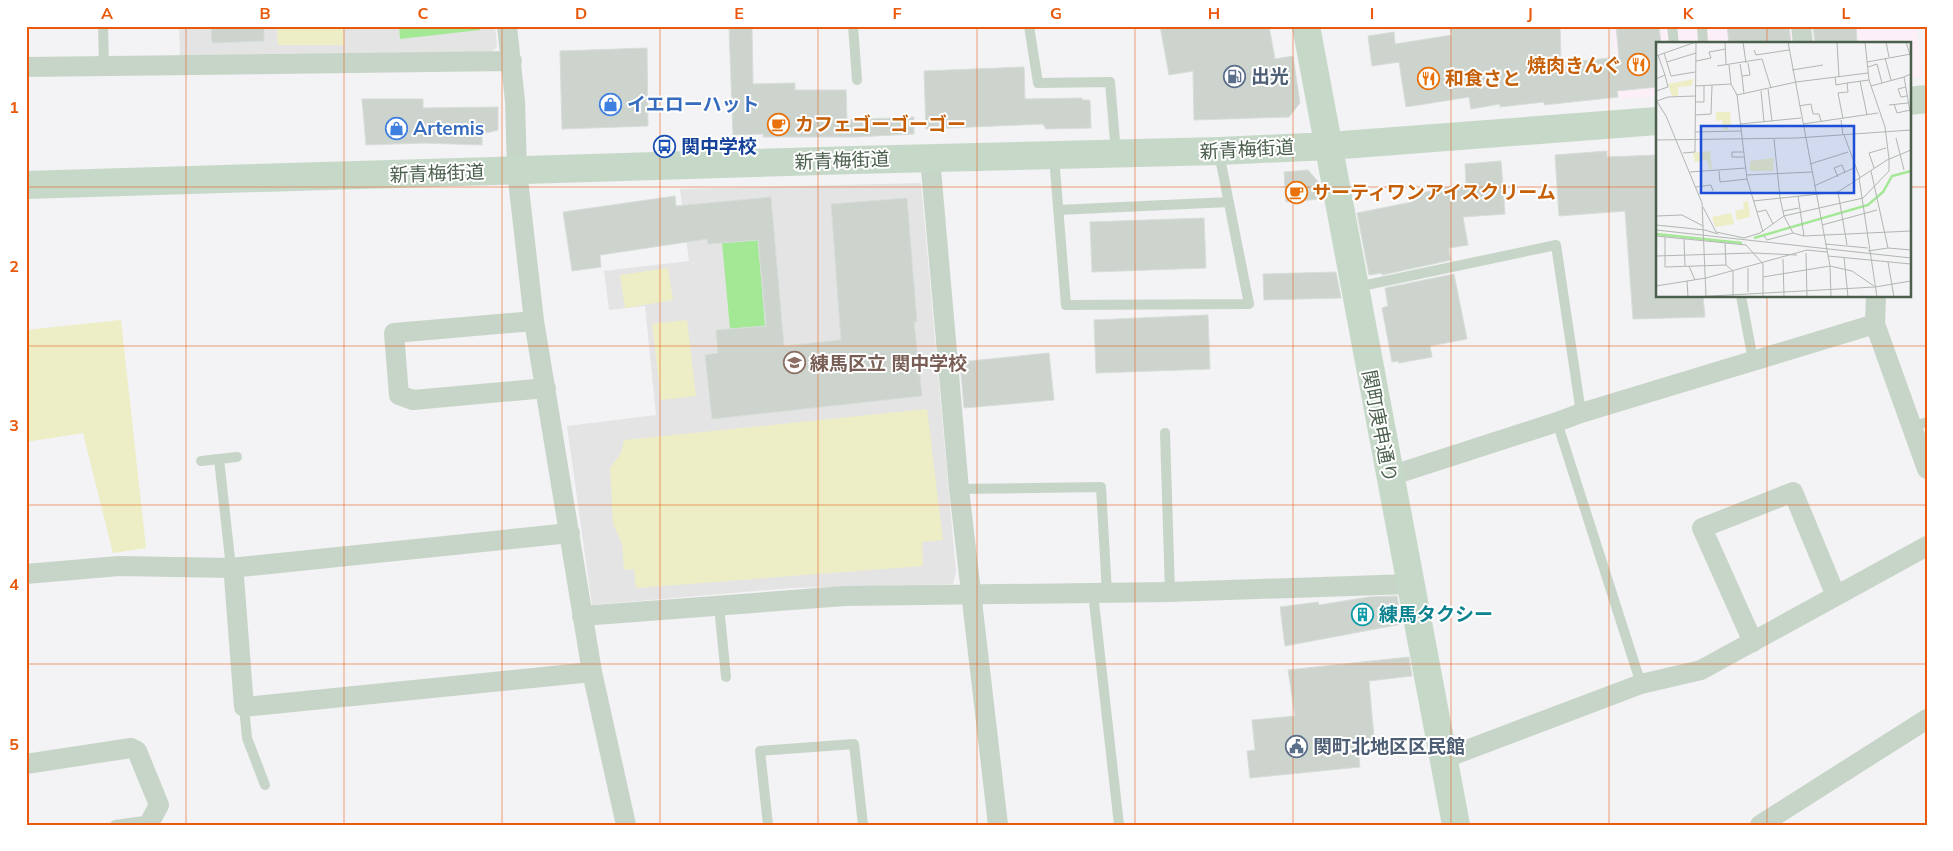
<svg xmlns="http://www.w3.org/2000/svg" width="1953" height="851" viewBox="0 0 1953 851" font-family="Mulish,'Noto Sans JP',sans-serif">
<rect width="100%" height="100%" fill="#f3f2f4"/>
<path fill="#fceff8" d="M1612,26H1796L1798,44H1657V96L1619,99Z
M1842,26H1916L1923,77L1909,78V44H1859L1858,32Z"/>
<path fill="#e4e4e5" d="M179,26H495L497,46L492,52L180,57Z
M921,183L956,572L953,584L791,588L592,605L567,426L656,415L645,306L609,310L604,271L689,261L680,189Z"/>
<path fill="#edeec5" d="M277,26H343L344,45H278Z
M668,268L673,300L625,308L620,275Z
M121,320L146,548L113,553L83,433L26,442V330Z
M687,320L696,396L661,400L652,324Z
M927,409L943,540L922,542L923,566L636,588L634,569L624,570L622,544L613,523L610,468L621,453L624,440Z"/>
<path fill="#a3e895" d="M399,26H480V30L400,39Z
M758,240L765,326L730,329L722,243Z"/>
<path fill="#cdd4ce" stroke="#d7ddd9" d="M211,26H264V41L212,43Z
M729,26H752L753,84L795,83V90H846L847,120L914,117V134L856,137H763V134L733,135Z
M1160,26H1269L1275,59L1293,56L1300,103L1289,117L1194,120L1193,71L1169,75Z
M1459,26H1560L1561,63L1619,57L1616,26H1659L1661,44H1657V87L1617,91L1618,97L1544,105V102L1500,107V104L1471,109L1469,97L1406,107L1399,62L1372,66L1368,36L1394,32L1395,44L1452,35L1450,28Z
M1727,26H1789L1791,44H1729Z
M1813,26H1856L1857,44H1815Z
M647,48L648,126L562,129L560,51Z
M1024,67L1025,99L1082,98V100H1090L1091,128L1046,129L1043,124L926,129L924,71Z
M362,99H423V108L498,107V130L482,134V145L424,143L366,145Z
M1607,151V157L1657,155V296H1703L1705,317L1633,319L1625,211L1559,216L1555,155Z
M1501,161L1505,214L1463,217L1468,245L1449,248L1451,260L1382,275V273L1369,275L1357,213L1412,202L1411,195L1466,184L1465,164Z
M1308,170L1320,184V199L1286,202L1284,172Z
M675,196L676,206L771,197L784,346L841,340L831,204L907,198L917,322H914L922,396L712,419L705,355L718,353L716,330L766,326L758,240L708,244L707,239L600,255L601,267L572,271L563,212Z
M1204,218L1206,268L1092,272L1090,222Z
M1336,272L1341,298L1264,300L1263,274Z
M1454,274L1467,339L1430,346L1432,357L1399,363L1398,361L1392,362L1382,308L1388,306L1385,288Z
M1208,315L1210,369L1096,373L1094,320Z
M1049,353L1054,400L964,408L960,362Z
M1397,596L1402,624L1285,646L1280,607L1318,602L1319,605L1369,597Z
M1409,657L1412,676L1369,681L1374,738L1357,739L1360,767L1250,778L1247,751L1255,750L1252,720L1295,716L1288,670Z"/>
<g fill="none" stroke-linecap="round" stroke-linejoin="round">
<path stroke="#c7d5c8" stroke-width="10" d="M103,26L104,65
M853,26L857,80
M1029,26L1038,83L1110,82L1116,153
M1672,26L1674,44
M1702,26L1703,44
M1054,157L1066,305L1249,304L1219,153
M1058,210L1229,202
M1357,287L1556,245L1581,413
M1741,296L1753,360
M1557,422L1641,684
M1911,427L1927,422
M1165,433L1170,592
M219,459L231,568
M201,461L237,457
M959,489L1101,487L1107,593
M1093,593L1119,825
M719,606L726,677
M244,707L247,738L265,785
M115,825L151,820
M768,825L760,751L854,744L863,825"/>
<path stroke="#c7d5c8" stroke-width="20" d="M507,26L515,101L517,171L534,321L592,672L626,825
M1801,26L1803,44
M26,67L512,61
M930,158L959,489L998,825
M1876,296L1875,324L1927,469
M534,321L394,333L399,395L413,400L546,388
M1390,476L1557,422L1581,413L1875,324
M231,568L234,577L244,707L592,672
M26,574L119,566L231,568L570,533
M582,616L845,596L1170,592L1410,584
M1753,642L1702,528L1793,492L1836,596
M1443,759L1641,684L1701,670L1927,546
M26,764L131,748L137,751L159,805L151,820
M1760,825L1927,719"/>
<path stroke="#c6d9c9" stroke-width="28" d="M1306,26L1456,825
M1909,101L1927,99
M26,185L855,160L1219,151L1329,146L1657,121"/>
</g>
<path fill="none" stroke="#e8590c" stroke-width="1" stroke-opacity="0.55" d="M186,26V825M344,26V825M502,26V825M660,26V825M818,26V825M977,26V825M1135,26V825M1293,26V825M1451,26V825M1609,26V825M1767,26V44M26,187H1657M1909,187H1927M1767,296V825M26,346H1927M26,505H1927M26,664H1927"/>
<defs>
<symbol id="restaurant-ring" viewBox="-11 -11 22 22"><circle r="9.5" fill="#fff" stroke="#e8710a" stroke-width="1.5"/><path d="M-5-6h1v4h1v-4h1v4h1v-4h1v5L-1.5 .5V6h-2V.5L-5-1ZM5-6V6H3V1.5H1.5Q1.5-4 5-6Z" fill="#e8710a"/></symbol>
<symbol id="fuel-ring" viewBox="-11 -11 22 22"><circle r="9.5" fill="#fff" stroke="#5c6f8a" stroke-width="1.5"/><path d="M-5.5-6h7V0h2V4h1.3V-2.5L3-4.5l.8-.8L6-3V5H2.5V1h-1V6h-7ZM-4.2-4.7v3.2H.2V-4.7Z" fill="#5c6f8a"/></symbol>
<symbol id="shop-ring" viewBox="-11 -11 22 22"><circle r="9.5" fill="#fff" stroke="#3f7fe0" stroke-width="1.5"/><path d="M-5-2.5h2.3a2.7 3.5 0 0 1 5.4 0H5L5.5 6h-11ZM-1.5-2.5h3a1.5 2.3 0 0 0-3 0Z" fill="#3f7fe0"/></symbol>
<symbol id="cafe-ring" viewBox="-11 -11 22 22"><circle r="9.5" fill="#fff" stroke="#e8710a" stroke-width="1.5"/><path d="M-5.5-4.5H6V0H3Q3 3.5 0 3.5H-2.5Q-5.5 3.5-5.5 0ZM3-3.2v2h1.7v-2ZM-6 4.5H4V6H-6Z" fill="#e8710a"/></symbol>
<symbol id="bus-ring" viewBox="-11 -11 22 22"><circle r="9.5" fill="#fff" stroke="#1a4fb4" stroke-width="1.5"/><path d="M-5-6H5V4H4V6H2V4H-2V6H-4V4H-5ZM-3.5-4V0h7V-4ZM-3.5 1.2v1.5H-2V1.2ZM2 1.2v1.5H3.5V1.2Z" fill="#1a4fb4"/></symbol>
<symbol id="school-ring" viewBox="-11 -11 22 22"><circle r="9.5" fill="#fff" stroke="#8d6e63" stroke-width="1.5"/><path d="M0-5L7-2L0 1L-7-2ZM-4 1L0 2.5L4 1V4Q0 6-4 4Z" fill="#8d6e63"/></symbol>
<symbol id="building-ring" viewBox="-11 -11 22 22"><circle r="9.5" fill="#fff" stroke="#0f9aa8" stroke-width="1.5"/><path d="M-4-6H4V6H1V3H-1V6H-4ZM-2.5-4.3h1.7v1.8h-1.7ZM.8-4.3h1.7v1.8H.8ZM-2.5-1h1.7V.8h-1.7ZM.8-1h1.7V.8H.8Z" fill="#0f9aa8"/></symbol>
<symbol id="civic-ring" viewBox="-11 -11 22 22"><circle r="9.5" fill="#fff" stroke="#5c6f8a" stroke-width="1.5"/><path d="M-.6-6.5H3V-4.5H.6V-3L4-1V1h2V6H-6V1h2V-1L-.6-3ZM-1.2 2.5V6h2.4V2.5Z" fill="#5c6f8a"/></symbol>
</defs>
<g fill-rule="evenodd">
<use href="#restaurant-ring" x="1626" y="52" width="25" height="25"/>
<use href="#fuel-ring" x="1222" y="64" width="25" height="25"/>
<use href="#restaurant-ring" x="1416" y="66" width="25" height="25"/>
<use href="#shop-ring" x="598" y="92" width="25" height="25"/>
<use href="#cafe-ring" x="766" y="112" width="25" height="25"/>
<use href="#shop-ring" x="384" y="116" width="25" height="25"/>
<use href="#bus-ring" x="652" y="134" width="25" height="25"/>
<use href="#cafe-ring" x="1284" y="180" width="25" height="25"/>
<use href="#school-ring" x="782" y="350" width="25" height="25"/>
<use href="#building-ring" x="1350" y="602" width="25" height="25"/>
<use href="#civic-ring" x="1284" y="734" width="25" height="25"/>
</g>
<g text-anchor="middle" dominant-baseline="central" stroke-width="4" stroke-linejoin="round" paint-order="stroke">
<g font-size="19" font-weight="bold" fill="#c56008" stroke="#fff" text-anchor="start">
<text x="1622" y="65" text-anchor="end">焼肉きんぐ</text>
<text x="1445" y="78">和食さと</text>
<text x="795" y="124">カフェゴーゴーゴー</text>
<text x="1312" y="192">サーティワンアイスクリーム</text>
</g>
<g font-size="19" font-weight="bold" fill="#4e5e75" stroke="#fff" text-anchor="start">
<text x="1251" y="76">出光</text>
<text x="1313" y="746">関町北地区区民館</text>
</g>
<g font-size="19" font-weight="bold" fill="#366cbe" stroke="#fff" text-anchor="start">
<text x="627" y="104">イエローハット</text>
<text x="413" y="128">Artemis</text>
</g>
<g font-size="19" font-weight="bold" fill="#164399" stroke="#fff" text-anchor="start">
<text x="681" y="146">関中学校</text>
</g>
<g font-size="19" fill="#4b5f4d" stroke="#fff">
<text transform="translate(1247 149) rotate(-3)">新青梅街道</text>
<text transform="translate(842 160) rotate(-2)">新青梅街道</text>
<text transform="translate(437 173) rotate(-2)">新青梅街道</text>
<text transform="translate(1380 426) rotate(79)">関町庚申通り</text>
</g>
<g font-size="19" font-weight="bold" fill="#785e54" stroke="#fff" text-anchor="start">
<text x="810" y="363">練馬区立 関中学校</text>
</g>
<g font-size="19" font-weight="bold" fill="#0d838f" stroke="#fff" text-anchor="start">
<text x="1379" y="614">練馬タクシー</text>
</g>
</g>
<g transform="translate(1656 42)">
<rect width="255" height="255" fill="#f3f2f4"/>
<path d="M38,37L35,44L22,45V54H16L12,42ZM60,70H74L75,83H72V88H67L66,78L60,79ZM54,109L56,127L54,128L51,118L39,120L37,111ZM118,116L117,129H94V119ZM92,159L94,175L81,178L79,169L88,167L87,160ZM75,171L78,182L59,185L56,175Z" fill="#edeec5"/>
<path fill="none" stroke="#a3e895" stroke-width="2.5" d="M0,192L86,201M98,196L212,163L227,150L236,134L255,129"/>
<path fill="none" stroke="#b0b7b1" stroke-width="1" d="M69,0L70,23M87,0L90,21M132,0L174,224L175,255M181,0L183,35M230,0L233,15M250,0L255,16M98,8L100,13L133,8M8,11L15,34L39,30M0,14L40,0M229,16L235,38M40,19L55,16L53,10L70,7M11,20L40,11M211,20L255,12M84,22L86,34L94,33L92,21M73,23L75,42L81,53L91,137L107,190M61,24L106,17L115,46M212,25L221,22L226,41M136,28L167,23M255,32L248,35L255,75M86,34L88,52M179,35L180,43L191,41M0,37L9,33L2,13M204,39L211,73M39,44L75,42M215,44L248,35M250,45L242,47L245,55L251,54M112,47L116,79M0,49L12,45L9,33M105,49L108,80M81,53L140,40L212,31M0,58L10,74L46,161L50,255M1,59L12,55L39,54M39,60H48V44M238,62L241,71L254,68M233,63L252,61M143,64L155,62L157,72H163L165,79M39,73L55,72L56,43M187,77L182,51L192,50L191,41L213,38M185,78L187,93M84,82L145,76M147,82L222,71M39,90L85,89M188,93L204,136M240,96L248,128M118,97L124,156L128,174L137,191L148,194L255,189M0,98L141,96L255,88M87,110H76V115H88M27,111L39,110L40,0M154,122L192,110M218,126L213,111L230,106M63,129L64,140L91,137M215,129L232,206M34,130L90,126M91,133L156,130M182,135L178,126L186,123L189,131M203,136L221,255M158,144L198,126M40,145L55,143L57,149M182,150L191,203M142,154L148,194M97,159L182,150L231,118L255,108M47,165L60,190L88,196L104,191L128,174L207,156L233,129V117L229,85L213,38L209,0M127,169L143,166M101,170L110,168L117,182M0,174L26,173L47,184M0,183L49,188L62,192M166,183L221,168M0,188L255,216M0,194L90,203L107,222V255M108,194L111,198L137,191M9,195V225L70,223L77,229V255M28,197L29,224M69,201L70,223M169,202L212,206M212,209L232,206L255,208M150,211L151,255M0,214L97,211L141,213M172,214L255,222M188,215L192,255M127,217L128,255M232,220L238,255M33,224L39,238M107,235L174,224L196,229L218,244M31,239L32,255M0,244L50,236L151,208L171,210M92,250V226M37,255L219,245L255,239"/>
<path fill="#1d4ed8" fill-opacity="0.15" stroke="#1d4ed8" stroke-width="2.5" d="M45,84H198V151H45Z"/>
<rect width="255" height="255" fill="none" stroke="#4b5f4d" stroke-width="2.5"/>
</g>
<rect width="1953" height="851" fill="none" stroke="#ffffff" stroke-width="55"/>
<rect x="28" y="28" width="1898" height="796" fill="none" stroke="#e8590c" stroke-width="2"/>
<g font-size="16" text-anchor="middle" font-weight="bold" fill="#e8590c">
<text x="107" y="19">A</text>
<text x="265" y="19">B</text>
<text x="423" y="19">C</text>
<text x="581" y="19">D</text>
<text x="739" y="19">E</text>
<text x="897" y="19">F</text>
<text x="1056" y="19">G</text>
<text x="1214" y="19">H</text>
<text x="1372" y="19">I</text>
<text x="1530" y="19">J</text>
<text x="1688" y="19">K</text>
<text x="1846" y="19">L</text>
<text x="14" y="113">1</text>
<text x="14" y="272">2</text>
<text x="14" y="431">3</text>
<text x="14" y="590">4</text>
<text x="14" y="750">5</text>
</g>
</svg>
